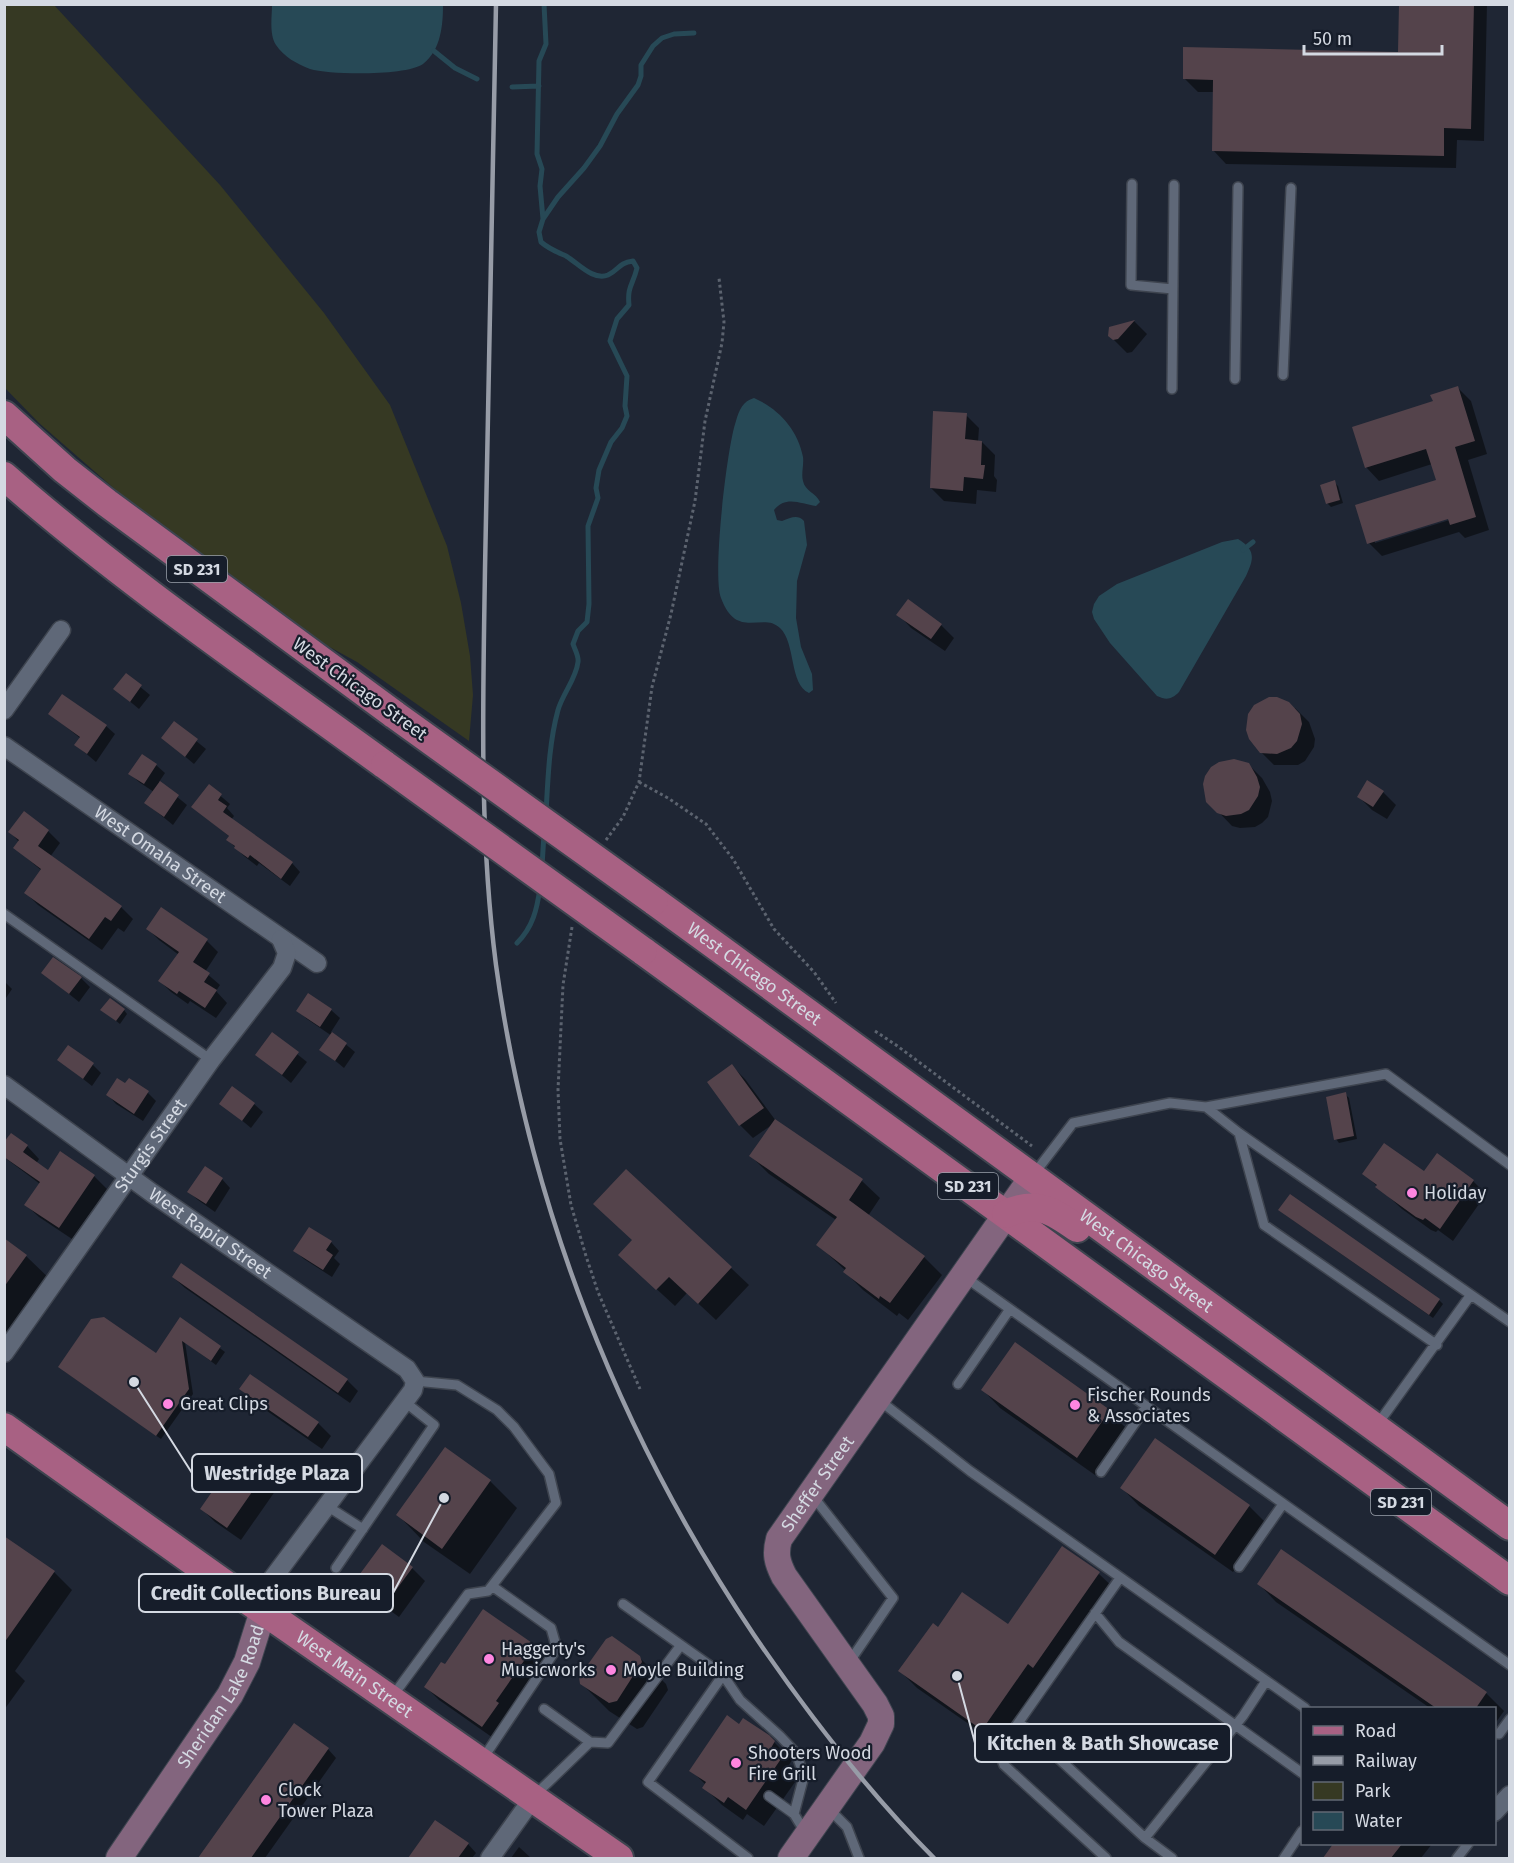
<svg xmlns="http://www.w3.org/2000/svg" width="1514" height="1863" viewBox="0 0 1514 1863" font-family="'Fira Sans',sans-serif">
<rect width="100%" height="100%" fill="#1f2634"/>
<path fill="#363923" d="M4,5H54L220,185L324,313L390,405L447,546L461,603L470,656L473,695L469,741L357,662L326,645L117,491L39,423L5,388Z"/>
<path fill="#274956" d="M272,5H443C443,25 441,50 423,64C406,76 330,75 310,69C297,64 284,57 276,45C269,34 272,17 272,5Z
M754,398C779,409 798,430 803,457C804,465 801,474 803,481C805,491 816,493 820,502L816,506C801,504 786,495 774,510L777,520L782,521C791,518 797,514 804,521L807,545L797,581L796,618L801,647L812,674L813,690L809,693C789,684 796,643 780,628C763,611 737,641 721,598C712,576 727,446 736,421C739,410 743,401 754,398Z
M1238,539C1256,550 1254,559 1246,576L1179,692C1171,700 1166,700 1157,696L1110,643L1094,619L1092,612L1094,604L1099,596L1117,584L1222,542Z"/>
<path fill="#0007" fill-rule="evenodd" d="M1401,4H1487L1484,141L1457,140L1456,168L1226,164L1213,150L1214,92H1198L1184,78L1400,53Z
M1134,321L1147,334L1132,352L1127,353L1109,335L1110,329Z
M1458,388L1471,401L1487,454L1468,460L1489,530L1465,538L1459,532L1382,556L1369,543L1437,481L1432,464L1379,481L1366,467L1434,402ZM1455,515L1456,518L1375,543V540Z
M966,415L979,428L978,442H982L995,455L994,476L997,480L996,492L977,490L976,504L944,501L931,488Z
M1334,482L1338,486L1343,503L1331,507L1327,503Z
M898,614L941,625L954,638L945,651L911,628Z
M126,675L150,695L139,709L115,689Z
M1295,708L1309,722L1315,739L1314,747L1305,761L1298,765H1274L1261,752Z
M50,714L106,726L115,734L96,762L76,745L80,738Z
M174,723L206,749L194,764L163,738Z
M1248,764L1262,778L1270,792L1272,801L1268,817L1262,823L1255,827L1240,828L1232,826L1208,801Z
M156,765L165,773L159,782L187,805L173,825L146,803L154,792L139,782L130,774Z
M209,786L230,804L227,808L234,816L231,820L292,863L300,872L290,886L259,863L257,866L244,856L228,840L230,837L193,807Z
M1383,792L1396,805L1387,819L1372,810L1359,797Z
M48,831L60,843L50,857L121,907L133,919L124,932L118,928L102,950L38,905L26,893L42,871L15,848L19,842L10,832Z
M161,909L207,941L218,952L205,972L220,985L216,991L227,1003L216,1018L190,1001L188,1004L171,992L160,981L179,955L159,940L148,929Z
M53,959L81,978L90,987L79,1002L43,973Z
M4,981L12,989L4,1001Z
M124,1010L127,1014L120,1024L106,1013Z
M331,1010L340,1018L331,1032L355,1052L344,1068L321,1049L332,1036L307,1019L298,1011Z
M272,1034L307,1062L291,1083L257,1054Z
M59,1060L93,1065L101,1073L92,1086Z
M732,1066L745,1079L776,1121L862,1181L880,1198L868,1216L924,1257L942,1275L908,1320L899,1313L897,1316L863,1290L845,1272L846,1271L818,1245L836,1220L769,1174L751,1156L773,1124L753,1138L740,1125Z
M148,1093L156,1101L143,1121L116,1104L108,1095Z
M1345,1094L1349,1098L1357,1139L1339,1143L1336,1139Z
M221,1103L254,1104L263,1112L251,1128Z
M27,1146L39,1159L36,1164L48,1172L60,1154L94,1176L107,1189L72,1239L39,1217L26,1205L40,1184L4,1157Z
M1364,1174H1424L1473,1181L1486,1194L1453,1241L1438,1230L1436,1232L1431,1230L1402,1209Z
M222,1179L230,1188L215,1212L198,1200L189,1192Z
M1284,1214L1439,1300L1443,1304L1433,1318Z
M4,1240L26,1256L53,1282L4,1351Z
M331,1242L339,1251L334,1258L340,1264L332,1277L304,1259L295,1251Z
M731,1268L749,1285L716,1320L687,1293L675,1306L638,1272Z
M173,1277L347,1380L358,1391L350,1403L185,1288Z
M181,1319L225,1352L216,1365L185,1342L193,1394L161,1439L64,1371L156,1355Z
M1015,1344L1109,1411L1127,1429L1095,1475L1000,1408L983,1390Z
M241,1389L318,1423L331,1436L322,1449L254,1402Z
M1155,1440L1249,1506L1267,1524L1233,1572L1139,1506L1122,1488Z
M445,1449L490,1481L517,1508L470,1574L424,1542L398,1515Z
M265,1474L278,1487L241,1540L215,1522L202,1509Z
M4,1538L54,1572L72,1590L15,1671L25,1681L4,1710Z
M1282,1551L1486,1693L1504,1711L1494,1725V1708H1430L1276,1602L1259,1584Z
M412,1568L425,1581L399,1617L369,1595L356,1582Z
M1099,1574L1116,1590L999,1745L917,1688L900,1671L939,1629L1008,1626Z
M534,1646L547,1660L496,1740L439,1700L426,1687L445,1667Z
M639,1657L666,1684L668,1690L643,1727L637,1729L609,1711L582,1684Z
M744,1720L774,1742L792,1760L789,1765L800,1775L764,1826L747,1814L743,1820L722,1805L704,1787L706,1785L691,1770Z
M294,1725L328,1749L336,1758L265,1858H200Z
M435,1822L468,1844L476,1853L472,1858H410Z
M1335,1844H1432L1421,1858H1324Z
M519,1847L531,1858H511Z"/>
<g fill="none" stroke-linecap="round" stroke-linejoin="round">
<path stroke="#274956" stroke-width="5" d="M544,4L546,44L539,61L537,154L542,169L540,186L543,219L539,232L541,242C549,249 557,252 566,256C578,263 593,281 608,275C619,270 618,263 633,261L637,268C633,285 627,286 629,305L617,319L610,341L627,376L625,406L627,416L622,428L611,442L599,470L596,488L598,498L588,526L589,604L587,622L578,631L573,644C575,650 579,656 578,662C576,679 563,693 558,710C549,743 548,778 546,813
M434,51L455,68L477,79
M512,87L539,86
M543,219L558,197L584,168L600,146L617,114L638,85L641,76V65L653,46L662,38L674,34L694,33
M1243,550L1253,542
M542,866L544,834
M517,943C533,927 537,909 540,888"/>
</g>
<path fill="#54434b" d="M1399,4H1474L1471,129L1444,128V156L1212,151L1213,80L1183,79V47L1398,52Z
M1135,320L1118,339L1113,340L1108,336L1109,327Z
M1458,386L1475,441L1455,447L1476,517L1450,525L1448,519L1367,544L1355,505L1436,480L1426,449L1365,468L1352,427L1433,401L1430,395Z
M933,411L967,413L965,439L982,441L981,465H985L983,479L964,477L963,491L930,488Z
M1335,480L1340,500L1326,504L1320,485Z
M908,599L942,624L931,639L896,615Z
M126,673L142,685L130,702L113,689Z
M62,694L107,725L87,754L74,745L80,737L48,714Z
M1269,697H1277L1289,702L1300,714L1302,724L1297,741L1291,748L1277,754L1260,753L1249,739L1246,730L1248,714L1254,705Z
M174,721L198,739L185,757L161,738Z
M142,754L157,764L144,784L128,774Z
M1234,759L1249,763L1257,777L1260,787L1258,796L1249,810L1241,814L1226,816L1217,813L1206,802L1203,784L1205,776L1211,767L1219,762Z
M1367,780L1384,791L1373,807L1357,797Z
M160,781L179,795L164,817L144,803Z
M209,784L222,794L218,800L227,806L223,812L293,862L281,879L250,855L248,858L234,848L235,846L226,840L229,836L191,807Z
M24,811L49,830L38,846L122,906L111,921L105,917L89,939L24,893L41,869L13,848L19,840L8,832Z
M161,907L208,939L193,962L210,973L204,982L217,990L205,1008L179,991L177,994L158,981L179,952L146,929Z
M53,957L82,977L69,994L41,973Z
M308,993L332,1009L320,1027L296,1011Z
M110,998L125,1009L116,1021L100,1010Z
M272,1032L299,1052L282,1075L255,1055Z
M332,1032L347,1043L335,1061L319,1050Z
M68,1045L94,1063L83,1079L57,1060Z
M732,1064L764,1108L739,1126L707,1082Z
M117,1078L125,1083L129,1078L149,1091L134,1114L106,1095Z
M232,1086L255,1103L242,1121L219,1104Z
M1346,1092L1354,1136L1334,1140L1326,1097Z
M775,1119L863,1179L849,1200L925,1256L890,1303L880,1296L879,1299L843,1272L846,1268L816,1245L837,1217L749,1156Z
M11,1133L28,1145L23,1152L48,1170L60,1151L95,1175L59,1228L24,1205L40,1182L4,1157V1142Z
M1384,1143L1424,1171L1437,1153L1474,1180L1440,1229L1425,1218L1423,1220L1416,1217L1387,1196L1375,1187L1377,1185L1362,1174Z
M205,1166L223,1178L206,1204L187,1192Z
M626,1169L732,1267L698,1304L669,1277L656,1290L618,1255L632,1240L593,1204Z
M1290,1194L1440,1299L1429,1315L1278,1210Z
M309,1227L332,1241L326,1250L333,1255L323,1270L293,1251Z
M4,1238L27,1255L4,1287Z
M181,1263L348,1379L338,1393L172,1277Z
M104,1317L156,1353L180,1317L221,1346L211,1361L182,1341L189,1389L156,1436L58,1367L91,1319Z
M1015,1342L1110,1410L1077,1458L981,1390Z
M250,1374L319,1422L308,1437L239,1389Z
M1155,1438L1250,1505L1215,1555L1120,1488Z
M445,1447L491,1480L442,1549L396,1515Z
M239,1453L266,1472L227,1528L200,1509Z
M4,1536L55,1571L4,1643Z
M382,1544L413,1567L385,1605L354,1582Z
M1062,1546L1100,1572L1033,1668L1028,1664L982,1730L898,1671L933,1623L938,1627L962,1592L1008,1624Z
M1281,1549L1487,1692L1476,1708H1436L1257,1584Z
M483,1609L535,1645L496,1701L499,1703L482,1727L424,1687L441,1662L445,1664Z
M612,1636L640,1656L642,1662L617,1701L609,1703L580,1684L579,1677L606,1639Z
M727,1715L739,1724L743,1718L769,1735L775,1741L771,1748L783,1756L746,1810L728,1797L724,1803L702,1788L706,1782L689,1771Z
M294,1723L329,1748L251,1858H198Z
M435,1820L469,1843L458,1858H408Z
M1333,1844H1402L1391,1858H1323Z"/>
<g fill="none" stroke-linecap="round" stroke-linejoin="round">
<defs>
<path id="lane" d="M1132,184L1131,285L1173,289
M1283,375L1291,188
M1235,379L1238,187
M1172,389L1174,185
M4,914L211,1060
M1206,1107L1239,1133L1510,1322
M1239,1133L1264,1225L1437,1345
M1034,1174L1073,1123L1170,1103L1206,1107L1386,1074L1510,1165
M965,1277L1510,1665
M958,1384L1010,1309
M879,1400L970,1471L1305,1708
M1377,1425L1470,1296
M1101,1472L1146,1407
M812,1495L893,1598L848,1664
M327,1506L363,1529
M1239,1567L1283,1504
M336,1568L434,1425L405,1402
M623,1604L723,1675L648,1782L748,1858
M1095,1613L1119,1642L1302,1773
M723,1675L740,1700L780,1736L796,1753L804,1776L794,1814L805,1832
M392,1697L468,1594L488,1591L556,1503L549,1474L514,1427L497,1410L457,1385L415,1381
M1019,1722L1145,1838L1172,1858
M1499,1734L1510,1719
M590,1742L608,1743L681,1645
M482,1760L553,1654L555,1642L551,1628L492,1586
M534,1796L590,1742L544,1709
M769,1796L794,1814
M828,1808L847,1827L859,1858
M1145,1838L1243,1716L1266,1681
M1106,1858L1004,1765L1000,1755L1002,1746L1120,1578
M1284,1858L1302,1831
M1457,1858L1468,1844"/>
<g id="street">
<path d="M4,710L61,630"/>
<path id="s1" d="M4,746L317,963"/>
<path id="s2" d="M4,1085L152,1193L407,1369L415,1381L413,1390L273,1578L263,1611"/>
<path id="s3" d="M4,1353L211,1060L282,968L287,953L281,939"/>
<path d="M1494,1812L1510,1795"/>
<path d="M490,1858L533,1798"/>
</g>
<g id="secondary">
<path id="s4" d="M119,1858L230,1695L247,1662L263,1611"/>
<path id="s5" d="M791,1858L872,1743L881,1724V1716L875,1704L784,1576C777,1562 775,1554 779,1539L1033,1176"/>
</g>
<g id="primary">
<path d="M4,415L65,470L107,503L395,715"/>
<path d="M4,476C124,581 256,671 385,765"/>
<path id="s6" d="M654,901C940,1108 1223,1319 1510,1526"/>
<path d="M643,951L1510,1581"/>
<path d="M1006,1214C1035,1200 1052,1210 1077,1228"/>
<path id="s7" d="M4,1427L236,1592L619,1858"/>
</g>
</defs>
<use href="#lane" stroke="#3e444f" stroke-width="12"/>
<use href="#street" stroke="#3e444f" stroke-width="21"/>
<use href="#secondary" stroke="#3e444f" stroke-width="28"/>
<use href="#primary" stroke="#3e444f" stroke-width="32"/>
<path stroke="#5c636f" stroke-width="3" stroke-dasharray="3 3" stroke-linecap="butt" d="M639,782L668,798L706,824L733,859L774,929L814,972L836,1003
M606,840L623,817L639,782L652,687L671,614L695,501L705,421L722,343L724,322L719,278
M572,927L563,985L558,1090L560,1139L571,1205L586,1256L598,1292L640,1389
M875,1031L896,1045L1032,1146"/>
<use href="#lane" stroke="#5f6878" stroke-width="9"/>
<use href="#street" stroke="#5f6878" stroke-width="18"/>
<use href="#secondary" stroke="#83657e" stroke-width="26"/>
<use href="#primary" stroke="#a86183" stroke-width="28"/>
<path stroke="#979ca7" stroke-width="4.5" d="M496,4C492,193 487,381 485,569C483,701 479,834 496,965C529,1206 619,1434 754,1635C808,1714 866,1790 934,1858"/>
<defs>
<path id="primary-bridge" d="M395,715L654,901
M385,765L643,951"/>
</defs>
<use href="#primary-bridge" stroke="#3e444f" stroke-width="32" stroke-linecap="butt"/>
<use href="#primary-bridge" stroke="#a86183" stroke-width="28"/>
</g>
<g fill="#fe86e0" stroke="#161d2a" stroke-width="2">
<circle cx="1412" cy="1193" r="6"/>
<circle cx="168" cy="1404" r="6"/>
<circle cx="1075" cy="1405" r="6"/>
<circle cx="489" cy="1659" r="6"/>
<circle cx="611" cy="1670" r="6"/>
<circle cx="736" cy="1763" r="6"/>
<circle cx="266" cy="1800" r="6"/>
</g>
<g text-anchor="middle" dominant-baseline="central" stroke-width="4.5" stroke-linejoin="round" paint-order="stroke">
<g fill="#161d2a" stroke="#9ba1ab" stroke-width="1.5">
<rect x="167" y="556" width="60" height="26" rx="4.5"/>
<rect x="938" y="1173" width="60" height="26" rx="4.5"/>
<rect x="1371" y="1489" width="60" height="26" rx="4.5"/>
</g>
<g font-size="16" font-weight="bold" fill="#d4d9e2">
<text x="197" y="569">SD 231</text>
<text x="968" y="1186">SD 231</text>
<text x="1401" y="1502">SD 231</text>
</g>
<g font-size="18" fill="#d4d9e2" stroke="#161d2a">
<text transform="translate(360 689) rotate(36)">West Chicago Street</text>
<text stroke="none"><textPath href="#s1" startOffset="190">West Omaha Street</textPath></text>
<text stroke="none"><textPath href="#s6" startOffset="124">West Chicago Street</textPath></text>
<text stroke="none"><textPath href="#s3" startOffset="254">Sturgis Street</textPath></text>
<text stroke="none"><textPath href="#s2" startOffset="254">West Rapid Street</textPath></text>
<text stroke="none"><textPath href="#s6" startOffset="610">West Chicago Street</textPath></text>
<text stroke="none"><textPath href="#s5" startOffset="446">Sheffer Street</textPath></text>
<text stroke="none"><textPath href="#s7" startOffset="429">West Main Street</textPath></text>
<text stroke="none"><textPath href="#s4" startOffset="192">Sheridan Lake Road</textPath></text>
</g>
<g font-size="18" fill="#d4d9e2" stroke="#161d2a" text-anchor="start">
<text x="1424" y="1193">Holiday</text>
<text x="1087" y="1395">Fischer Rounds<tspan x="1087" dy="21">&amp; Associates</tspan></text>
<text x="180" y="1404">Great Clips</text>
<text x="501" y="1649">Haggerty's<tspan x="501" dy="21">Musicworks</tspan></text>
<text x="623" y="1670">Moyle Building</text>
<text x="748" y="1753">Shooters Wood<tspan x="748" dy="21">Fire Grill</tspan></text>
<text x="278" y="1790">Clock<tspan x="278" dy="21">Tower Plaza</tspan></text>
</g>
</g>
<path fill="none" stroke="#d4d9e2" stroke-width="2" d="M134 1382L192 1473M444 1498L393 1593M957 1676L975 1743"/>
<g fill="#d4d9e2" stroke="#161d2a" stroke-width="2">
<circle cx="134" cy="1382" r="6"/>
<circle cx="444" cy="1498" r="6"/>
<circle cx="957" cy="1676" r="6"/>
</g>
<g fill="#161d2a" stroke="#d4d9e2" stroke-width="2">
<rect x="192" y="1454" width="170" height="38" rx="6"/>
<rect x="139" y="1574" width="254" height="38" rx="6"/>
<rect x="975" y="1724" width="256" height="38" rx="6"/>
</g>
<g font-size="20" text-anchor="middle" font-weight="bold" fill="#d4d9e2">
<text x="277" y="1480">Westridge Plaza</text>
<text x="266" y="1600">Credit Collections Bureau</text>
<text x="1103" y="1750">Kitchen &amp; Bath Showcase</text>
</g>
<rect width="1514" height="1863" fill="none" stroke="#d4d9e2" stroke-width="12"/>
<rect x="1301" y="1707" width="195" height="138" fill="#161d2a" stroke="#626874" stroke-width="1.5"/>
<rect x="1313" y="1726" width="30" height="9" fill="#a86183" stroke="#626874" stroke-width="1.5"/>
<text x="1355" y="1737" font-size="18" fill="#d4d9e2">Road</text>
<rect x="1313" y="1756" width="30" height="9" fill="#979ca7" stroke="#626874" stroke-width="1.5"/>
<text x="1355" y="1767" font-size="18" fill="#d4d9e2">Railway</text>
<rect x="1313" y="1782" width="30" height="18" fill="#363923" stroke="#626874" stroke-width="1.5"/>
<text x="1355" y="1797" font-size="18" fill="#d4d9e2">Park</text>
<rect x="1313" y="1812" width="30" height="18" fill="#274956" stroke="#626874" stroke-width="1.5"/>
<text x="1355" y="1827" font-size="18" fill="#d4d9e2">Water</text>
<path d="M1304 45v9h138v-9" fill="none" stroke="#d4d9e2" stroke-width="3"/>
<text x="1313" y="45" font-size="18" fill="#d4d9e2" stroke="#161d2a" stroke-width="4.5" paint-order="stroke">50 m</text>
</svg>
